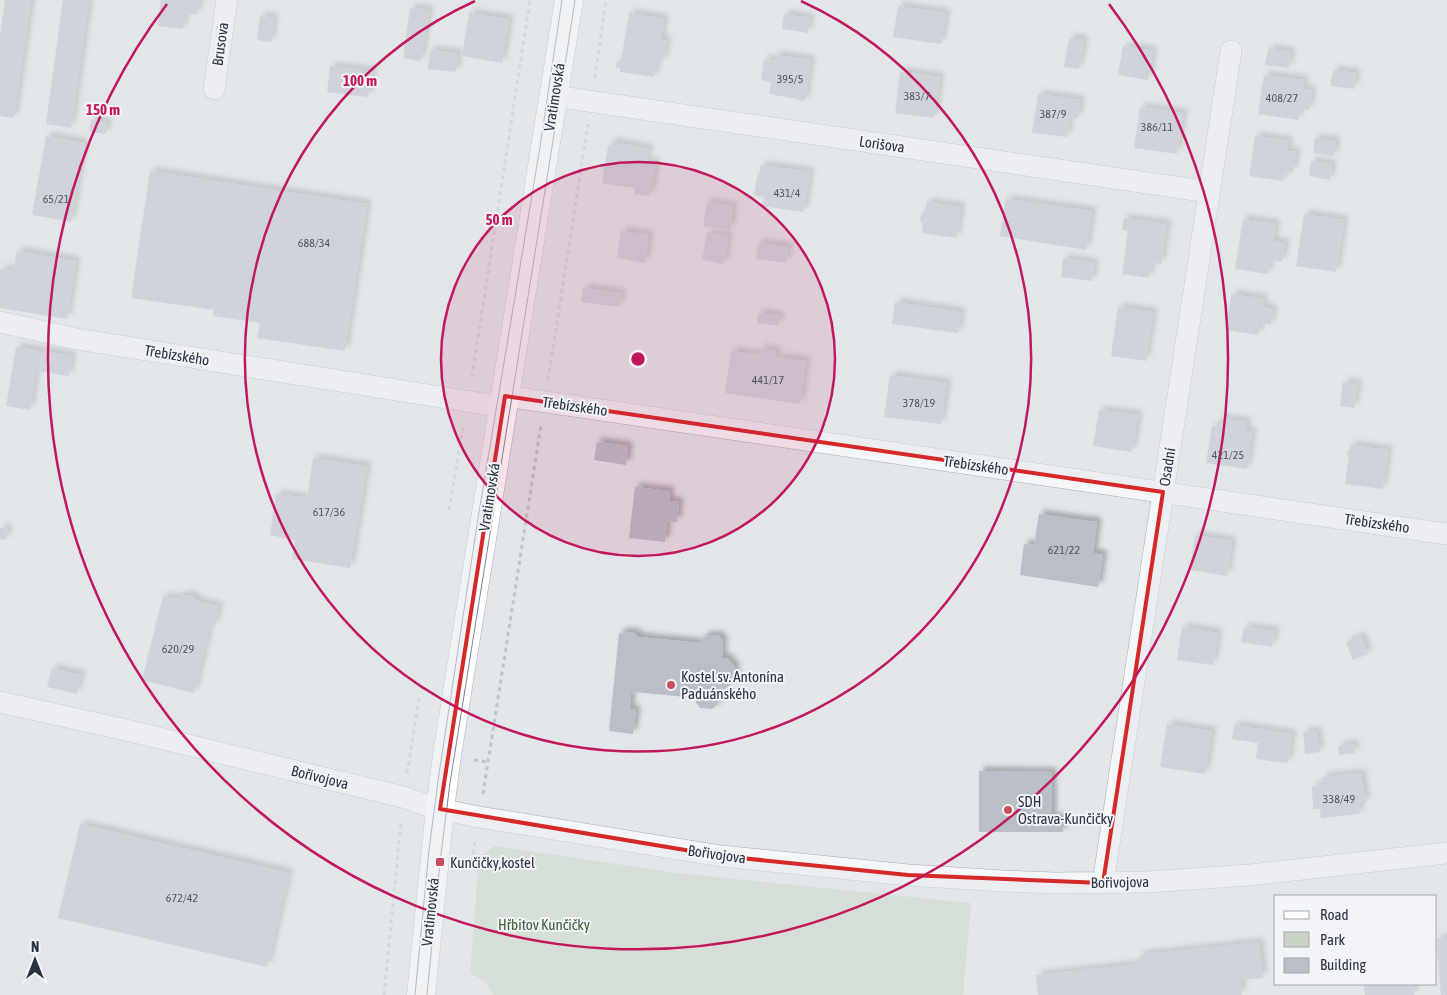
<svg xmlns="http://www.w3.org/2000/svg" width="1447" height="995" viewBox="0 0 1447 995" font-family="'Asap Condensed',sans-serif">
<defs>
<filter id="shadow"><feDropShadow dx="4.5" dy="-4.5" stdDeviation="2.5" flood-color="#0004"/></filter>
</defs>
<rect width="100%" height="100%" fill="#e2e5ea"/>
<path fill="#c8d4c4" d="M495,846L677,873L971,903L963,995H493L486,982L470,973L479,857Z"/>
<path fill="#babec7" filter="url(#shadow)" d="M5,0H31L14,118L0,116V36Z
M63,0H89L71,128L46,124Z
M161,0H199L197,15L185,13L183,29L158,26Z
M898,6L946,13L941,44L893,37Z
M410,8L429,10L421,61L403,58Z
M469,13L509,19L502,63L462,56Z
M629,13L664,19L661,40L667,41L663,62L657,61L654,77L620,72V68L616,67L617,61H621Z
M784,14L810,18L808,33L782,29Z
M260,16L274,18L271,42L257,40Z
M1069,38L1084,40L1079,69L1064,67Z
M1123,46L1153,51L1148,80L1118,75Z
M1268,49L1291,52L1289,68L1265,65Z
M430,50L458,53L456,72L428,69Z
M775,55L811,60L806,92L807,96L805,100L800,101L797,99L769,94L771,82L761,80L764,59L775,61Z
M330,66L372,71L368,97L327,92Z
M1333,70L1356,73L1354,89L1330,86Z
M900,72L940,77L934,118L895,113Z
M1264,75L1304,80L1303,89L1312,90L1309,110L1300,108L1298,120L1258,114Z
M1038,94L1080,100L1078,118L1070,117L1067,137L1032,133Z
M1140,107L1183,113L1177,154L1134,148Z
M91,120L107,122L106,134L90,132Z
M46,136L84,143L71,222L32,215Z
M1255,136L1289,141L1287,151L1296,152L1293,172L1285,171L1283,181L1249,176Z
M1315,138L1336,141L1334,156L1313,153Z
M613,142L649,149L646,162L656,163L650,196L634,194L635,188L602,183L608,146Z
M1311,161L1332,164L1330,180L1309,176Z
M761,165L810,172L804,212L762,206L764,197L754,195L758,173H760Z
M150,171L367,204L345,351L257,338L260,323L213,316L214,310L131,298Z
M1006,199L1092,211L1086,250L1000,236Z
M707,202L733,206L730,230L703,226Z
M927,202L961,207L956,238L922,233L923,225L920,220L921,214L925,210Z
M1304,214L1344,220L1336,272L1296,266Z
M1124,218L1167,224L1161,264L1151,262L1149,278L1122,274L1128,231L1122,230Z
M1243,219L1276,224L1273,241L1285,243L1282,262L1270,260L1268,274L1235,269Z
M621,231L649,235L645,263L617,258Z
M707,233L728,236L724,264L702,260Z
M758,243L789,247L786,263L756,259Z
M17,251L76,261L67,319L0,308V269L13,271Z
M1063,258L1094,263L1092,281L1061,277Z
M583,288L621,293L619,307L581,302Z
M1231,294L1264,299L1262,307L1273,309L1271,325L1260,323L1258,335L1226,330Z
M895,302L961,312L958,333L892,324Z
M1118,307L1153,312L1146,361L1111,356Z
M758,313L780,316L778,326L757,323Z
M16,347L72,356L69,376L36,371L30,410L6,406Z
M761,348L776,351L775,357L806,361L800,404L725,393L731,351L760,355Z
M890,375L947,383L941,424L884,417Z
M1343,382L1358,384L1354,408L1340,406Z
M1099,410L1138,415L1132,452L1093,446Z
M1220,418L1247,422L1245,431L1252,432L1247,469L1206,463L1212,426L1219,427Z
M597,442L628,446L626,465L594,460Z
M1351,445L1388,450L1383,489L1345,484L1349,456L1347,455L1348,450H1350Z
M313,458L367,466L350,568L292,559L295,540L270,535L276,494L307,498Z
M635,487L670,491L669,501L679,502L677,522L667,521L665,542L629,538Z
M1039,514L1097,522L1093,553L1103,555L1098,587L1020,575L1024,544L1034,545Z
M0,528L8,529L6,540L0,539Z
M1195,535L1232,541L1227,576L1190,570Z
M187,595L193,596L199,602L219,606L215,626L210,625L194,693L142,680L163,596L176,599L181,596Z
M1182,627L1218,633L1213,665L1177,660Z
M1244,627L1275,631L1272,647L1241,642Z
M624,632L635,633L637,636H639V637L700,643L702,639L708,635L719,636L723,641L722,658H727L735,667L733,682L725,689L719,688L718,704L712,709L700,708L696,703V698L634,692L633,694H631L630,709L636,710L633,734L609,731L619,633L622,634Z
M1361,636L1368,654L1353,660L1346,642Z
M52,668L81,675L77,694L47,687Z
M1167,724L1212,731L1205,774L1160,767Z
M1234,725L1292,734L1288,763L1256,759L1258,743L1232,739Z
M1317,731L1320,752L1305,754L1303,732Z
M1354,744L1355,753L1339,755L1338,746Z
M979,771L1052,772V818H1063V832H979Z
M1361,773L1366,803H1359L1360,814L1321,818L1320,809H1313L1312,787L1322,784V777Z
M80,824L289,873L267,967L58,918Z
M1447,937V995H1441L1436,939Z
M1259,942L1263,978L1240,980L1242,995H1038L1036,975L1140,964L1139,955Z
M1363,984H1413L1414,995H1365Z"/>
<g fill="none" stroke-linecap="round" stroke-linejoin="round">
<defs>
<path id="street" d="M214,89L227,0
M554,96L1209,192
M0,322L77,339L503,407
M505,396L1447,534
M0,702L126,730L403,797L435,808L479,817L721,856L908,875L1003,881L1054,883L1147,882L1250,875L1447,853
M1103,883L1231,51"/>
<path id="secondary" d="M421,995L440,809L447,755L569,0"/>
</defs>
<use href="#street" stroke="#a7acb4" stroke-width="22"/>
<use href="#secondary" stroke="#a7acb4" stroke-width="29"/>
<path stroke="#c0c3c9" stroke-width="3" stroke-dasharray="4 4" stroke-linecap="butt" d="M595,78L606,0
M472,377L530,0
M548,380L588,124
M449,510L464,423
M474,760L488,762
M407,773L419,699
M483,794L541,425
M472,862L475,840
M384,995L401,821"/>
<use href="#street" stroke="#f5f6f8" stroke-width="21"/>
<use href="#secondary" stroke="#fff" stroke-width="28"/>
<path stroke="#7c8593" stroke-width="1" d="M415,995L429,850L438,781L478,518L540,147L562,0
M427,995L440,862L450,783L560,97L575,0"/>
</g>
<path d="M0 0H1447V995H0ZM505,396L1163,492L1103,883L908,875L721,856L440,809Z" fill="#e2e5ea" fill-opacity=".55" fill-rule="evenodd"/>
<path fill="none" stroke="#d62828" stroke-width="4" stroke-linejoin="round" d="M505,396L1163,492L1103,883L908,875L721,856L440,809Z"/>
<circle cx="638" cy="359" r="197" fill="#c2185b" fill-opacity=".12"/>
<g fill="none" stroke="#c2185b" stroke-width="2.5">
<circle cx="638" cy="359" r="197"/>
<path d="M801 1A393 393 0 1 1 475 1"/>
<path d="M1109 4A590 590 0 1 1 167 4"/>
</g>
<g fill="#ca4c5f" stroke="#f2f4f7" stroke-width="2">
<circle cx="671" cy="685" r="5"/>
<circle cx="1008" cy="810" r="5"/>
<rect x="435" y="857" width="10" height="10" rx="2.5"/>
</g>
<g text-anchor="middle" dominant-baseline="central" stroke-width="4" stroke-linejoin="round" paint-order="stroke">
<g font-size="12" fill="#4f5663">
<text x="790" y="79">395/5</text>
<text x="917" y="96">383/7</text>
<text x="1282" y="98">408/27</text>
<text x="1053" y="114">387/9</text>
<text x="1157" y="127">386/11</text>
<text x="787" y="193">431/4</text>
<text x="56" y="199">65/21</text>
<text x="314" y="243">688/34</text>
<text x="768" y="380">441/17</text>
<text x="919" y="403">378/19</text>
<text x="1228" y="455">421/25</text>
<text x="329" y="512">617/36</text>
<text x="1064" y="550">621/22</text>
<text x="178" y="649">620/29</text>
<text x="1339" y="799">338/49</text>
<text x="182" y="898">672/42</text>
</g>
<g font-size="15" fill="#2b3342" stroke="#f2f4f7">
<text transform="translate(220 44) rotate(-82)">Brusova</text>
<text transform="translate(554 97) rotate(-81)">Vratimovská</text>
<text transform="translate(882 144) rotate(8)">Lorišova</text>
<text transform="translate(177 355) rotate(9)">Třebízského</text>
<text transform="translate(575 406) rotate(8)">Třebízského</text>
<text transform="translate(976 465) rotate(8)">Třebízského</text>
<text transform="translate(1167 467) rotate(-81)">Osadní</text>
<text transform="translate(489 497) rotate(-81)">Vratimovská</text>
<text transform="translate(1377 523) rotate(8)">Třebízského</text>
<text transform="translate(320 777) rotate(14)">Bořivojova</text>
<text transform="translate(717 854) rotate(8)">Bořivojova</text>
<text transform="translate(1120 882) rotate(-1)">Bořivojova</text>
<text transform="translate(430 912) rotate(-84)">Vratimovská</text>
</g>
<g font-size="15" fill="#2b3342" stroke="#f2f4f7" text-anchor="start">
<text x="681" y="676">Kostel sv. Antonína<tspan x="681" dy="17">Paduánského</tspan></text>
<text x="1018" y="801">SDH<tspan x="1018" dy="17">Ostrava-Kunčičky</tspan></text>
<text x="450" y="862">Kunčičky,kostel</text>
</g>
<g font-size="15" fill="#3f5d38" stroke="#f2f4f7">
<text x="544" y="924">Hřbitov Kunčičky</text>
</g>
</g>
<circle cx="638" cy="359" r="8" fill="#c2185b" stroke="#f2f4f7" stroke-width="2.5"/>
<g font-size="15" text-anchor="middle" font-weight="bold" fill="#c2185b" stroke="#f2f4f7" stroke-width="4" stroke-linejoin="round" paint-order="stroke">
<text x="360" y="86">100 m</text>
<text x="103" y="115">150 m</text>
<text x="499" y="225">50 m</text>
</g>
<rect x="1274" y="895" width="162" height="90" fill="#f2f4f7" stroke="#a2a7af"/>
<rect x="1284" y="911" width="25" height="8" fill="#ffffff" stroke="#a2a7af"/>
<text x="1320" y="920" font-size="15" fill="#2b3342">Road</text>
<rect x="1284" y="932" width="25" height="15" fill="#c8d4c4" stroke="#a2a7af"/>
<text x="1320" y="945" font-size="15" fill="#2b3342">Park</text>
<rect x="1284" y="958" width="25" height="15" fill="#babec7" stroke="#a2a7af"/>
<text x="1320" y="970" font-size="15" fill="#2b3342">Building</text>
<g transform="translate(35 960)" stroke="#f2f4f7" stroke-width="4" paint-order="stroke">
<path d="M0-4L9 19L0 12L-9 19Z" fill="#2b3342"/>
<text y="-8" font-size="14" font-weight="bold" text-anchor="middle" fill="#2b3342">N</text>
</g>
</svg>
